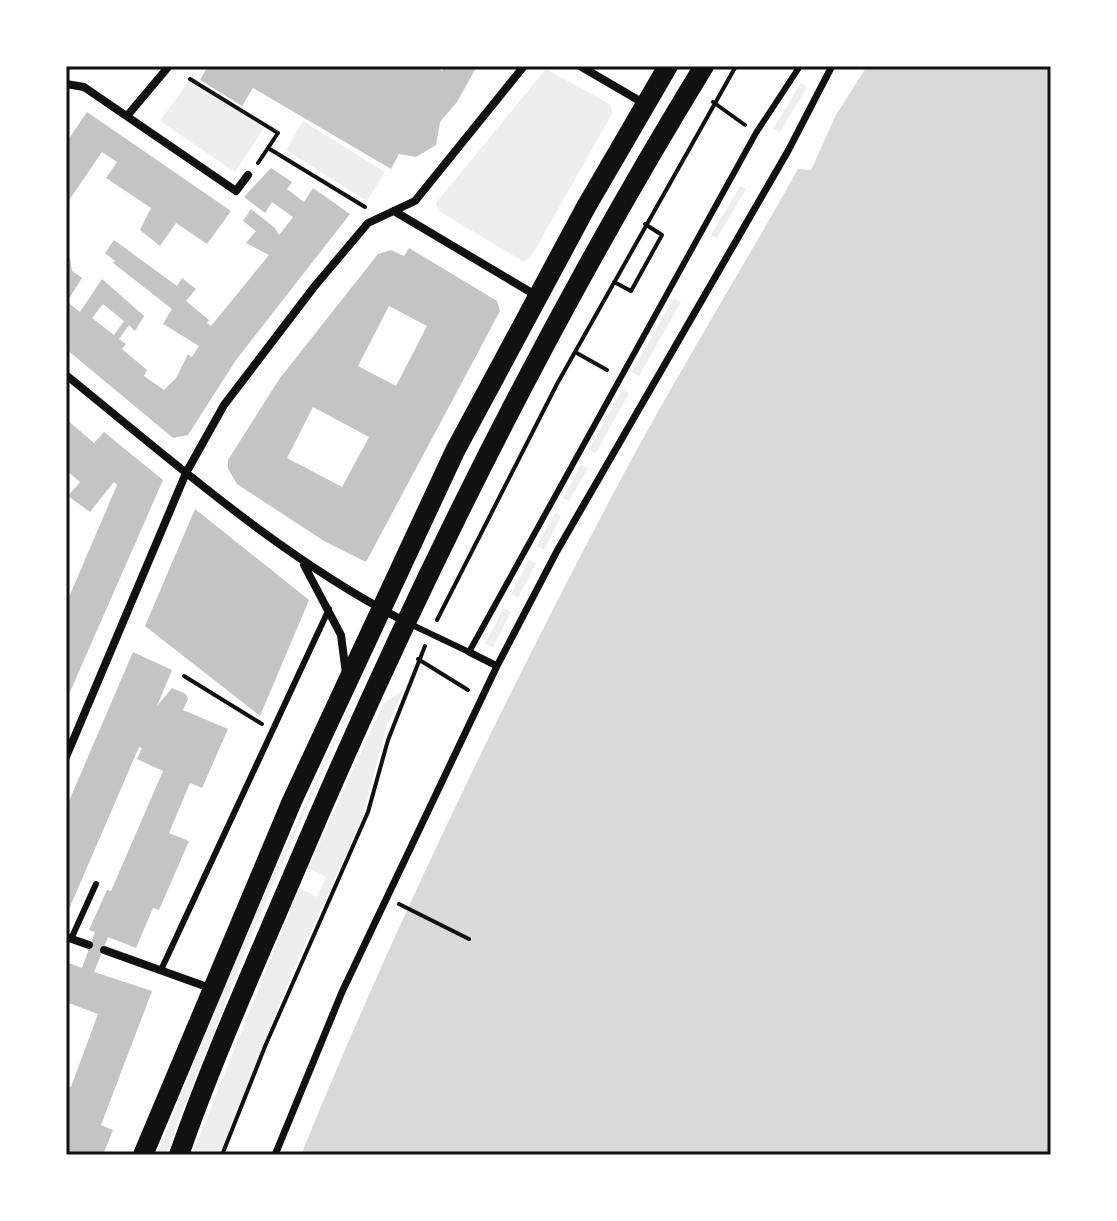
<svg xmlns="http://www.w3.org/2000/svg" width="1117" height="1221" viewBox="0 0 1117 1221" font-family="'Work Sans',sans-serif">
<rect width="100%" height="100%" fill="#fff"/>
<path fill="#eee" d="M546,69L611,105L612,114L532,255L524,262L439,211L436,203Z
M190,79L266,125L235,172L160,121Z
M801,83L807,87L780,132L773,129Z
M303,121L385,172L367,201L286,150Z
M740,186L746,189L717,238L711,235Z
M674,298L681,302L639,376L632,372Z
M622,390L629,393L596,453L589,450Z
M581,465L588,468L569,501L563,498Z
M555,513L561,516L544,550L537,546Z
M529,560L536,563L518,598L511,594Z
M504,608L511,612L493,647L485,644Z
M376,648L258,920L165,1155H157L242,943Z
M404,690L386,727L363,816L295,966L219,1155H192L299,888L317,897L326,877L308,868L384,703Z"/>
<path fill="#d9d9d9" d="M867,66H1051V1155H301C393,929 499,710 613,494C671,384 737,278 798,169L811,170L836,115Z"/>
<path fill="#c4c4c4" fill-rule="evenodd" d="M208,66H434L442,71L445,66H477L457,102L440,122L436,145L416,157L399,154L391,169L253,88L242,106L200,80Z
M87,112L231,211L207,244L176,223L160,246L140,230L151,208L106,178L117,162L102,152L67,203L70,205L66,210V143Z
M271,168L292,182L287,189L304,202L313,188L350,214L236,360L188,435L173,438L66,349V301L80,312L102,279L144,316L135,331L129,325L119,339L126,344L122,349L147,370L144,376L164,390L176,378L188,354L192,357L199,346L163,324L172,309L113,263L115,261L105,253L114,240L177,286L182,278L196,289L186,301L209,320L207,323L211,326L269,255L246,243L256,231L243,221L251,209L275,228L279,235L293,217L272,202L265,213L244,197ZM103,304L124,321L114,335L92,318Z
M409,248L497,301L500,311L366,562L324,541L237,484L228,469V460L280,378L378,254L391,250L404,256ZM389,306L427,326L396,386L358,366ZM313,407L369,437L342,487L287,458Z
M66,258H70L72,271L82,278L70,297L66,294Z
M66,419L94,443L104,432L163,480L66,701V604L117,485L114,482L90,512L68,496L80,482L66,470Z
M195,509L309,600L260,716L145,626Z
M133,652L172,670L157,706L172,688L186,694L188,699L183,710L228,729L202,788L190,783L169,833L189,841L159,910L153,908L136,948L108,937L94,972L152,991L101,1125L113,1130L103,1155H66V1085L71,1087L98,1014L66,1002V962L82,968L95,932L89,930L107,890L111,891L163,771L137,759L142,748L139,747L66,916V808Z"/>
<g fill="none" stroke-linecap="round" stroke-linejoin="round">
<path stroke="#111" stroke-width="4" d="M190,79L278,133L268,148
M713,102L745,125
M258,163L268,148L365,207
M614,282L631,291L662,235L645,224
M575,352L607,370
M437,620L557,384L736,66
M418,659L468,690
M184,676L262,724
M399,904L469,939
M222,1155L266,1044L368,812L388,740L425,646"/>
<path stroke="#111" stroke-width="6" d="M408,623L469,652L756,133L800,66
M71,939L96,884
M161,970L329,609"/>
<path stroke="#111" stroke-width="7" d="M469,652L497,666
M275,1155L342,992L497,666L557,551L788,151L832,66"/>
<path stroke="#111" stroke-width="8" d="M580,66L645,104
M66,84L84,87L236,191L248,175
M127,116L169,66
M394,211L537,296
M66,375C175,463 279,556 404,621
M304,565L341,635L346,674
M66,757L186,473L224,405L314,287L368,223L415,201L524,66
M66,937L89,945
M104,950L210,988"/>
<path stroke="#111" stroke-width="20" d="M143,1155L292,801L455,451L586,207L668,66
M179,1155C212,1060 254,967 294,873C412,595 546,324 704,66"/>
</g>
<rect width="1117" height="1221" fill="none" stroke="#ffffff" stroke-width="136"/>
<rect x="68" y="68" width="981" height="1085" fill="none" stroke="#111" stroke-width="3"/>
</svg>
